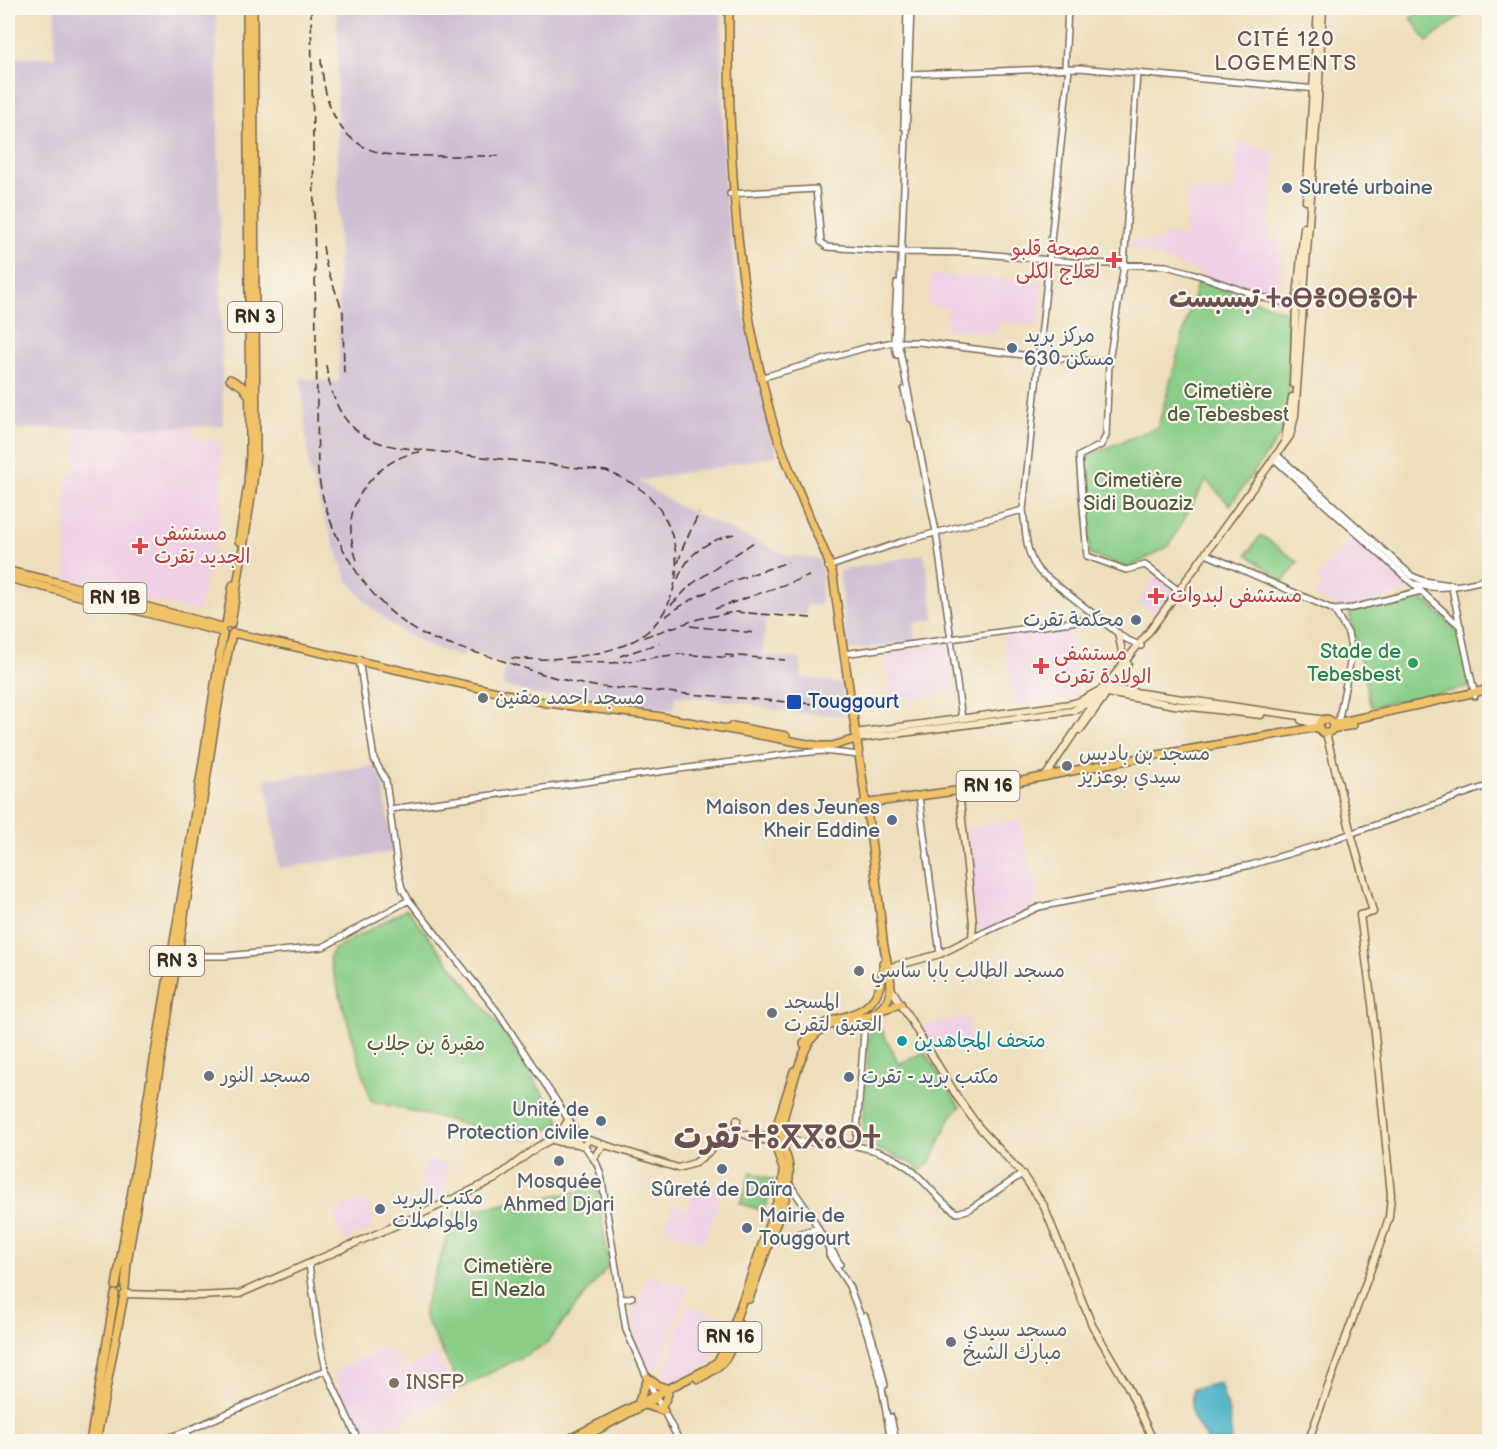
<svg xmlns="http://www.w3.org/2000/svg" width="1497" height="1449" viewBox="0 0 1497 1449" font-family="'Balsamiq Sans','Playpen Sans Arabic','Noto Sans Tifinagh',sans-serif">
<rect width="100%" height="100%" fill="#fbf7ec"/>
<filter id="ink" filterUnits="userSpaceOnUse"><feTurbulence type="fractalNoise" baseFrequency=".0167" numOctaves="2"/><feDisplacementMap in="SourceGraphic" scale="12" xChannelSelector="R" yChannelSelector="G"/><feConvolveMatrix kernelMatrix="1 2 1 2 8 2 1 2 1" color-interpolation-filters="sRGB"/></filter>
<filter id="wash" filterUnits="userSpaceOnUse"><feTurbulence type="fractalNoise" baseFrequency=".008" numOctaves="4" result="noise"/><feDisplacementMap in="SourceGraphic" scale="24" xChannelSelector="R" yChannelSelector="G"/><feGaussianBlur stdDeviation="1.35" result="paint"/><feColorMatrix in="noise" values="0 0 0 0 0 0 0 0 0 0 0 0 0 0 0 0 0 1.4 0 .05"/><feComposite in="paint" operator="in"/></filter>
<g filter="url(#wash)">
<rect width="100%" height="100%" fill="#eedebb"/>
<path fill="#efd0e5" d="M1236,141L1275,151L1269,240L1282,242L1280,293L1252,292L1130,247L1131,240L1161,242V235L1186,236L1188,191H1234Z
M931,274L1042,282L1039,325L998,322L996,333L946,330L948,307L928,305Z
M194,426V438L220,442L222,515L198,612L66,578V475H74L76,428Z
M1355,536L1410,586L1411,591L1347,608L1337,607L1314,596L1323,583L1317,578Z
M1156,577L1175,590L1156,615L1138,602Z
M1069,626L1079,697L1014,705L1003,636Z
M948,644L954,693L891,701L885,658L890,652Z
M1019,820L1037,894V907L979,934L976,926L966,828Z
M968,1018L973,1043L962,1045L961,1043L935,1050L921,1029L923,1025Z
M425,1160L448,1164L444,1200L418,1212Z
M695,1181L722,1191L704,1243L664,1229L673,1204L686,1209L688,1208Z
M368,1201L373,1229L365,1232H355L354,1236L344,1241L342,1234L338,1235L335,1212L343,1211L342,1206Z
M648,1275L687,1288L659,1369L648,1368L633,1334V1315Z
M687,1305L725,1318L708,1366L674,1383L668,1382L664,1376V1371Z
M382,1347L385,1354L393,1350L403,1371L437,1354L457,1393L366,1440L332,1373Z"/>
<path fill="#cdbed2" d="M55,8H216L223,426L8,429V58L55,57Z
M337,8H721L724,190L737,285L777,456L638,481L680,507L787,555L819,559L822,574L820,606L806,605V615L766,616L762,655L800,659L802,677L842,684L845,716L783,712L744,702L675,696L674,710L592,703L589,701L539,695L502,686L505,665L465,651L462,657L427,645L394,627L365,601L347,579L321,509L309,467L301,378L339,382Z
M924,554L935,619L914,623L916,642L848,650L839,571Z
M373,766L382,777L393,852L279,868L266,779Z"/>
<path fill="#89cd87" stroke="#627c52" stroke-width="1.5" d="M1425,8H1462L1465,12L1427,42L1411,18Z
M1198,280L1290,313L1289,418L1282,433L1230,505L1206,480L1169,546L1129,568L1090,555L1082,458L1158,427Z
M1261,535L1298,562L1283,582L1247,554Z
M1420,596L1454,627L1461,640L1471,687L1371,707L1349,612Z
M407,909L499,1026L561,1122L528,1140L371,1101L329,958L333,950Z
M870,1029H881L899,1064L925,1052L960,1107L951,1116L932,1160L920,1171L914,1164L861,1142Z
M751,1172L775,1181L763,1211L740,1203Z
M597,1188L609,1265L545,1345L461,1388L424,1316V1308L455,1213Z"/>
<path fill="#4bb3c9" stroke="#436e74" stroke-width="1.5" d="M1220,1383L1229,1413L1232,1441H1206L1207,1437C1191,1420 1189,1412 1193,1389Z"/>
</g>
<g filter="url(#ink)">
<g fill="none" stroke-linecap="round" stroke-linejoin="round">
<defs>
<path id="tertiary" d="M911,8L898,341L936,532L962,719
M1065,67L1068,8
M1069,68L1023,510C1026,531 1025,556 1040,572L1124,638L1141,646
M1137,73L1124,265L1109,362L1106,436L1101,445L1079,456L1087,556L1126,570L1145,565L1179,591
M908,74L1079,68L1317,89
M904,127L907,8
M730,194L816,189L821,242L827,247L899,252L973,253L1083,263L1166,266L1192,273L1261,297L1302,307
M897,355L894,342L897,283
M760,378L868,347L894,342H919L1039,357L1109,362
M904,390L911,419
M1276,454L1412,576L1424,581L1457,586
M1273,458L1461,627
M1206,554L1334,610L1348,633L1352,653L1338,723
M828,567L904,541L1023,510
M1416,584C1441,592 1465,584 1490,579
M1451,584L1475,696
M1334,610L1353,608L1421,591
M843,654L1100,618
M359,659L374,759L386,781L398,872L402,888L409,900L497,1011L580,1137
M919,797L940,954
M391,809L789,754L823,751L859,755
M972,938L1039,907L1251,865L1315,846L1490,785
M178,956H225L323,947L409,900
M782,1134L797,1140
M782,1141C825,1143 873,1140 909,1168C926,1181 938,1201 957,1213L970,1209L1022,1174
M584,1145L597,1164L601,1175L626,1330L655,1395L680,1442
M856,1146L865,1018
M789,1183L813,1219L829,1249V1255L849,1286L867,1333L881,1382L891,1442
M769,1240H778L818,1228
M829,1249L833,1252L840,1264
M309,1264L319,1337L326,1370L359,1442
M620,1297L625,1299L632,1297
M865,1316L878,1356L885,1385
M891,1417L896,1442
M187,1431L189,1442
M156,1442L187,1431L326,1370"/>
<path id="secondary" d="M1306,201L1318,8
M1293,384L1296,307L1304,227
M1285,440L1292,397
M1118,633L1123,656V664
M1107,688L1326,720
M1107,693L1174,705L1261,715
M1301,720L1319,725
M1080,730L1104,697
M855,733L1070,704L1080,701L1104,688L1151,629L1290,436L1295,416L1318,100L1323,8
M856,739L1072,711L1107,693L1128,664
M1045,777L1094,703
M884,969L940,954L972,938L973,923L959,791
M891,988L958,1098L978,1126L1022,1174L1043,1204L1092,1325L1127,1385L1154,1442
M732,1133L737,1128V1120
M558,1136L579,1138
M577.5 1141a4.5 4.5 0 1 1 9 0a4.5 4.5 0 1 1-9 0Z
M756,1137L770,1135
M551,1139L559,1142L579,1144
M586,1139L678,1168L695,1163L732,1133H740L758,1139L770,1141
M594,1159L598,1151L605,1145
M125,1294L198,1296L239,1294L415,1217L495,1179L537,1147L558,1136L569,1119
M1308,1442L1384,1233L1389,1217L1391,1195L1372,1004L1360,915L1373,912L1351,833L1326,733"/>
<path id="primary" d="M729,8C728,150 734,284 773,423C783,457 798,488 811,521C819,539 828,557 833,576C849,697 871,818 883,940C884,953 894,982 890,993C879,1030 837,1011 815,1035C799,1051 786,1109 780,1132
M8,571L52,581L222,627
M8,578L222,632
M233,633L547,703L656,716L819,746H832L856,739
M1319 726a7 7 0 1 1 14 0a7 7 0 1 1-14 0Z
M1332,724L1490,689
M732,726L786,736
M1332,729L1353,725
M862,804L1012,783L1117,762L1319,727
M881,1010L901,1004
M804,1044C821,1009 863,1026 878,991C882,981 884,973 883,963
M775,1131L794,1071
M769 1138a7 7 0 1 1 14 0a7 7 0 1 1-14 0Z
M749,1299L786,1196C791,1174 791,1163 781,1143
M647,1377L657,1385L669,1389
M698,1379C729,1364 729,1355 739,1324
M639,1401L648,1379
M645,1405L664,1411
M662,1407L668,1394
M563,1442L709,1368L718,1361L726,1347L782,1188L784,1172L775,1145
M575,1442L655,1399"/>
<path id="trunk" d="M230,379L242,386L248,394
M239,541L248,484L250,453L247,8
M226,624L233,585
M231,624L252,491L256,453L253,8
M116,1286L185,876L223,634
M125,1288L127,1263C151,1121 174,978 197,836C209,769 216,701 232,634
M90,1442L115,1294
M96,1442L124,1295"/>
</defs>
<use href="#tertiary" stroke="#7a6955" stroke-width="8"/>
<use href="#secondary" stroke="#7a6955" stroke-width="9"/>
<use href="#primary" stroke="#7a6955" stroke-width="10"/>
<use href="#trunk" stroke="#7a6955" stroke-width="10"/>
<use href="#tertiary" stroke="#fff" stroke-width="5"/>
<use href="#secondary" stroke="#f9e7c3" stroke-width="6"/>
<use href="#primary" stroke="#f1c369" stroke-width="7"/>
<use href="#trunk" stroke="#f1c369" stroke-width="7"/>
<path stroke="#3b2a1e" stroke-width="1.5" stroke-dasharray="9 4.5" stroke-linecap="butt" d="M311,8L318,472C326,533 366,604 421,633C445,646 474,651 500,660C534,671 566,683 602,687L839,706
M321,59C324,100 335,142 381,153C396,157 412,155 428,156C453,156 478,156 502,156
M323,246L326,265L343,312L344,377
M326,365C333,410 349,439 397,447L606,471C624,478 643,488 655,503C687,543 684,608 640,637C609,657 547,662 511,658
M357,560C352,546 349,530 352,515C358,485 390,455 420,452
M678,563L683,547L699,513
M678,579C688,552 708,541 734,534
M671,605L692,584L754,542
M715,609L809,576
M665,617C701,589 745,577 788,562
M690,626L756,633
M644,637L698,619L734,612L811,618
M725,655L785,660
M620,656L660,643
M569,662L613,663L680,654L734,658"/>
</g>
</g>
<g fill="#5c6f8a" stroke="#fbf7ec" stroke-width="2">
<circle cx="1287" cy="188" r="6"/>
<circle cx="1012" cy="348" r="6"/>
<circle cx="1136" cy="620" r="6"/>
<circle cx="892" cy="820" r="6"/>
<circle cx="849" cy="1077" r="6"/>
<circle cx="601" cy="1121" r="6"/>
<circle cx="722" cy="1169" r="6"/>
<circle cx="380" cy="1209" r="6"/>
<circle cx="747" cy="1228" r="6"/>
</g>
<g fill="#e0444e" stroke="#fbf7ec" stroke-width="2">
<path d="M1111 251h6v6h6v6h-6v6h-6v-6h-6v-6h6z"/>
<path d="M137 537h6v6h6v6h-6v6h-6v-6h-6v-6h6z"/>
<path d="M1153 587h6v6h6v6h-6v6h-6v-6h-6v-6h6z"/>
<path d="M1038 657h6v6h6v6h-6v6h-6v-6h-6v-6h6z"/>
</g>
<circle fill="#2e9e5b" stroke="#fbf7ec" stroke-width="2" cx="1413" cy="663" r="6"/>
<g fill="#6b7280" stroke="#fbf7ec" stroke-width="2">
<circle cx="483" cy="698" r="6"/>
<circle cx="1067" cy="766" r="6"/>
<circle cx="859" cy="971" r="6"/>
<circle cx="772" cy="1013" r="6"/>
<circle cx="209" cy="1076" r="6"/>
<circle cx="559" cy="1161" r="6"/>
<circle cx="951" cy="1342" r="6"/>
</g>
<rect fill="#1a4fb4" stroke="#fbf7ec" stroke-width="2" x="786" y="694" width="16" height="16" rx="3"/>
<circle fill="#0f9aa8" stroke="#fbf7ec" stroke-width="2" cx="902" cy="1041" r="6"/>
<circle fill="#8d6e63" stroke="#fbf7ec" stroke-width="2" cx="394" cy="1383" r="6"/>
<g text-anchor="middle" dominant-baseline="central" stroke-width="4.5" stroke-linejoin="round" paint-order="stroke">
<g fill="#fbf7ec" stroke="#75685c" stroke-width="1.5">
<rect x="228" y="302" width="54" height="30" rx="4.5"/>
<rect x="83.5" y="583" width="63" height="30" rx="4.5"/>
<rect x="956.5" y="771" width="63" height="30" rx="4.5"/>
<rect x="150" y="946" width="54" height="30" rx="4.5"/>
<rect x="698.5" y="1322" width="63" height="30" rx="4.5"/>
</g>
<g font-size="18" font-weight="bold" fill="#3b2a1e">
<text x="255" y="317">RN 3</text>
<text x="115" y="598">RN 1B</text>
<text x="988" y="786">RN 16</text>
<text x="177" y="961">RN 3</text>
<text x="730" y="1337">RN 16</text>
</g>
<g font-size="20" fill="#4e5e75" stroke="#fbf7ec" text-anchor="start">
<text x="1299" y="188">Sureté urbaine</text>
<text x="1024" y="336">مركز بريد<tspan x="1024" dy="23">630 مسكن</tspan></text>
<text x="1124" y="620" text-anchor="end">محكمة تقرت</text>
<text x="880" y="808" text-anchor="end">Maison des Jeunes<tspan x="880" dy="23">Kheir Eddine</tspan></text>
<text x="861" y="1077">مكتب بريد - تقرت</text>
<text x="589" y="1110" text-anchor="end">Unité de<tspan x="589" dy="23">Protection civile</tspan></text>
<text x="722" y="1190" text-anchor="middle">Sûreté de Daïra</text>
<text x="392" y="1198">مكتب البريد<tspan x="392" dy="23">والمواصلات</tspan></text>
<text x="759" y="1216">Mairie de<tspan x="759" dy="23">Touggourt</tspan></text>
</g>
<g font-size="20" fill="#be3a42" stroke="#fbf7ec" text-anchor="start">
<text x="1100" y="249" text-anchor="end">مصحة قلبو<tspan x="1100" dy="23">لعلاج الكلى</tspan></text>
<text x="154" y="534">مستشفى<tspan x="154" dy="23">الجديد تقرت</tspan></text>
<text x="1170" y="596">مستشفى لبدوات</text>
<text x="1054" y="654">مستشفى<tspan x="1054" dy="23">الولادة تقرت</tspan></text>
</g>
<g font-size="20" fill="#525b3e" stroke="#fbf7ec">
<text x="1228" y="392">Cimetière<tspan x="1228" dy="23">de Tebesbest</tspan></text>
<text x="1138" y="481">Cimetière<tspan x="1138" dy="23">Sidi Bouaziz</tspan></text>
<text x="426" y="1044">مقبرة بن جلاب</text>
<text x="508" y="1267">Cimetière<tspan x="508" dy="23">El Nezla</tspan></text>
</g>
<g font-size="20" fill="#27864d" stroke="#fbf7ec" text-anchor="end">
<text x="1401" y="652">Stade de<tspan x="1401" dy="23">Tebesbest</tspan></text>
</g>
<g font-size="20" fill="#5b616d" stroke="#fbf7ec" text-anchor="start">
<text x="495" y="698">مسجد احمد مقنين</text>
<text x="1079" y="754">مسجد بن باديس<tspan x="1079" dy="23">سيدي بوعزيز</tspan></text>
<text x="871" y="971">مسجد الطالب بابا ساسي</text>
<text x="784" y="1002">المسجد<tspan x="784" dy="23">العتيق لتقرت</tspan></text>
<text x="221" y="1076">مسجد النور</text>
<text x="559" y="1182" text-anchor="middle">Mosquée<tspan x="559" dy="23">Ahmed Djari</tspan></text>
<text x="963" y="1330">مسجد سيدي<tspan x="963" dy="23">مبارك الشيخ</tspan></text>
</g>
<g font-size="20" fill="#164399" stroke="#fbf7ec" text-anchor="start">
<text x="808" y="702">Touggourt</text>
</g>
<g font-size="20" fill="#0d838f" stroke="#fbf7ec" text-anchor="start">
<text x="914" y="1041">متحف المجاهدين</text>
</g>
<g font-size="20" fill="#785e54" stroke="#fbf7ec" text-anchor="start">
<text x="406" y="1383">INSFP</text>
</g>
<g font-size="21" letter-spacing="1.5" fill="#6e4f50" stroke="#fbf7ec">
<text x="1286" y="39">CITÉ 120<tspan x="1286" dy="24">LOGEMENTS</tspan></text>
</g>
<g font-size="26" font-weight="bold" fill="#6e4f50" stroke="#fbf7ec">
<text x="1293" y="299">تبسبست ⵜⴰⴱⴻⵙⴱⴻⵙⵜ</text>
</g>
<g font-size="32" font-weight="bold" fill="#6e4f50" stroke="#fbf7ec">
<text x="777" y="1138">تقرت ⵜⵓⴳⴳⵓⵔⵜ</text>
</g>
</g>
<rect width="1497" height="1449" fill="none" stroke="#fbf7ec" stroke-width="30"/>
</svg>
